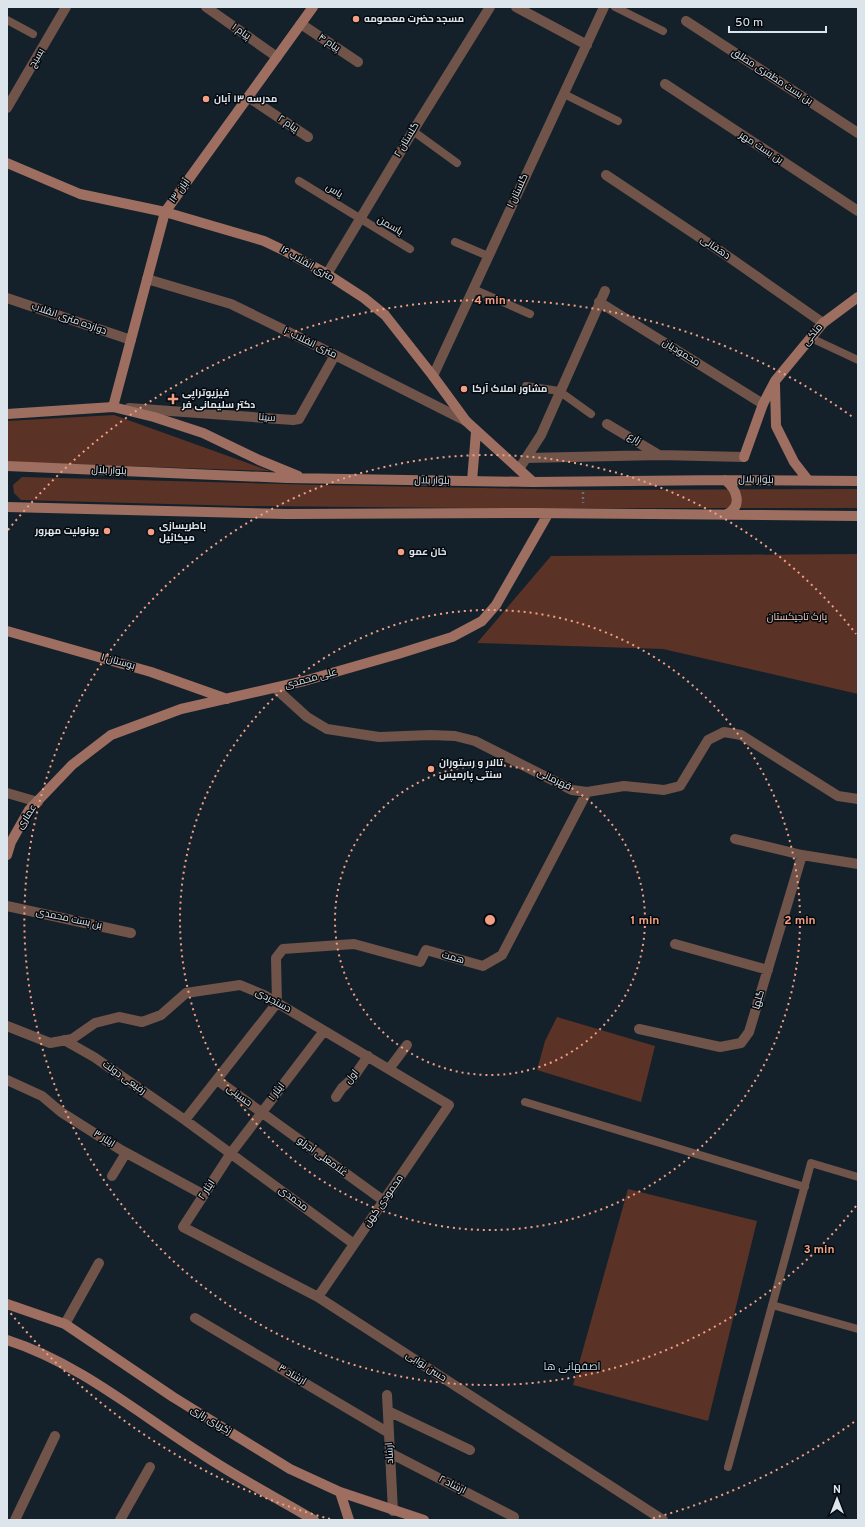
<svg xmlns="http://www.w3.org/2000/svg" width="865" height="1527" viewBox="0 0 865 1527" font-family="Overpass,Cairo,sans-serif">
<rect width="100%" height="100%" fill="#14212b"/>
<path fill="#5a3226" d="M114,415L270,471L7,462V421Z
M22,477L318,485L587,490L858,489V508H464L242,506L21,500L14,493L13,485Z
M858,554V694L663,649L477,643L551,556Z
M557,1017L655,1046L641,1102L537,1070L545,1041Z
M628,1189L757,1221L708,1421L573,1385Z"/>
<g fill="none" stroke-linecap="round" stroke-linejoin="round">
<path stroke="#657079" stroke-width="2.5" stroke-dasharray="2 3" stroke-linecap="butt" d="M583,492V503"/>
<path stroke="#705349" stroke-width="8" d="M615,7L663,31
M7,20L33,34
M564,94L618,121
M413,131L457,163
M299,181L410,249
M455,242L488,256
M473,289L530,314
M811,338L858,360
M526,386L559,391L591,414
M525,1102L805,1187
M772,1305L858,1329
M728,1467L811,1163L858,1177"/>
<path stroke="#705349" stroke-width="10" d="M206,7L277,57
M516,7L587,45
M686,21L858,133
M301,24L358,62
M665,84L858,211
M248,97L308,137
M7,108L66,7
M606,175L723,253L823,323
M327,274L413,131L490,7
M147,279L231,304L309,342L466,421
M7,298L131,340
M599,302L763,404
M433,376L604,7
M129,408L293,420L299,419L335,355
M607,424L659,455
M527,458L660,455L744,457
M519,469L541,435L605,291
M275,688L307,717L327,729L379,737L431,735L455,736L475,741L572,790L587,792L624,786L664,790L680,786L708,740L724,732L741,735L838,796L858,799
M7,793L38,802
M735,839L802,855L858,864
M7,906L131,933
M675,944L768,970
M7,1026L50,1043L72,1039L95,1023L119,1017L142,1022L161,1015L186,993L240,985L264,995L449,1105L318,1297
M639,1029L720,1047L741,1043L749,1032L802,855
M324,1031L231,1153L183,1227L318,1297L663,1520
M64,1040L94,1057L185,1120L354,1244
M389,1069L407,1045
M7,1080L42,1096L61,1112L121,1150L204,1195
M217,1080L384,1201
M336,1097L342,1088L353,1078L368,1056
M185,1120L277,1003L276,958L283,949L354,944L420,962L426,950L483,966L502,955L587,792
M112,1176L126,1153
M195,1318L389,1433
M65,1324L99,1263
M387,1395L393,1511
M388,1411L470,1450
M390,1453L514,1517
M15,1520L55,1436
M120,1520L150,1467"/>
<path stroke="#9e6f60" stroke-width="10" d="M7,163L80,194L165,212L264,241L287,252L327,274L364,298L385,315L433,376L466,421L533,482
M775,384L776,426L794,462L808,480
M113,407L165,212L313,7
M7,414L113,407L154,417L203,433L259,460L298,476
M744,457L763,404L775,381L823,323L858,297
M7,466L287,478L533,482L725,480L858,481
M725,480C737,489 743,506 727,514
M472,481L476,432
M7,507L286,514L537,513L858,516
M7,631L151,672L227,699
M7,855L11,842L29,810L72,765L111,735L181,709L304,681L398,654L452,637L482,621L496,605L548,514
M7,1304L65,1324L173,1397L290,1469L340,1492L424,1520
M7,1340C79,1363 139,1414 202,1454C238,1478 277,1498 314,1520
M340,1492L349,1520"/>
</g>
<g fill="none" stroke="#f39f84" stroke-width="2" stroke-dasharray="2 4">
<circle cx="490" cy="920" r="155"/>
<circle cx="490" cy="920" r="310"/>
<path d="M856 1206A465 465 0 1 1 856 634"/>
<path d="M854 1422A620 620 0 0 1 650 1519M330 1519A620 620 0 0 1 8 1310M8 530A620 620 0 0 1 854 418"/>
</g>
<g fill="#f39f84" stroke="#050a0e" stroke-width="1.5">
<circle cx="356" cy="19" r="4"/>
<circle cx="206" cy="99" r="4"/>
<circle cx="464" cy="389" r="4"/>
<path d="M171 393h4v4h4v4h-4v4h-4v-4h-4v-4h4z"/>
<circle cx="107" cy="531" r="4"/>
<circle cx="151" cy="532" r="4"/>
<circle cx="401" cy="552" r="4"/>
<circle cx="431" cy="769" r="4"/>
</g>
<g text-anchor="middle" dominant-baseline="central" stroke-width="3" stroke-linejoin="round" paint-order="stroke">
<g font-size="10" font-weight="bold" fill="#dce4ec" stroke="#050a0e" text-anchor="start">
<text x="364" y="19">مسجد حضرت معصومه</text>
<text x="214" y="99">مدرسه ۱۳ آبان</text>
<text x="472" y="389">مشاور املاک آرکا</text>
<text x="182" y="393">فیزیوتراپی<tspan x="182" dy="12">دکتر سلیمانی فر</tspan></text>
<text x="159" y="526">باطریسازی<tspan x="159" dy="12">میکائیل</tspan></text>
<text x="99" y="531" text-anchor="end">یونولیت مهرور</text>
<text x="409" y="552">خان عمو</text>
<text x="439" y="763">تالار و رستوران<tspan x="439" dy="12">سنتی پارمیس</tspan></text>
</g>
<g font-size="10" fill="#dce4ec" stroke="#050a0e">
<text transform="translate(241 32) rotate(35)">پیام ۱</text>
<text transform="translate(329 43) rotate(34)">پیام ۴</text>
<text transform="translate(37 58) rotate(-60)">بسیج</text>
<text transform="translate(772 77) rotate(33)">بن بست مظفری مطلق</text>
<text transform="translate(288 124) rotate(33)">پیام ۲</text>
<text transform="translate(407 140) rotate(-59)">گلستان ۲</text>
<text transform="translate(761 148) rotate(33)">بن بست مهر</text>
<text transform="translate(180 191) rotate(-54)">۱۳ آبان</text>
<text transform="translate(334 191) rotate(32)">یاس</text>
<text transform="translate(518 191) rotate(-65)">گلستان ۱</text>
<text transform="translate(390 226) rotate(31)">یاسمن</text>
<text transform="translate(715 248) rotate(34)">دهقانی</text>
<text transform="translate(307 264) rotate(30)">۱۶ متری انقلاب</text>
<text transform="translate(69 319) rotate(19)">دوازده متری انقلاب</text>
<text transform="translate(813 335) rotate(-50)">ملکی</text>
<text transform="translate(310 343) rotate(26)">۱۰ متری انقلاب</text>
<text transform="translate(681 353) rotate(32)">محمودیان</text>
<text transform="translate(267 418) rotate(4)">سینا</text>
<text transform="translate(634 439) rotate(31)">زارع</text>
<text transform="translate(109 471) rotate(3)">بلوار بلال</text>
<text transform="translate(756 480) rotate(1)">بلوار بلال</text>
<text transform="translate(432 481) rotate(1)">بلوار بلال</text>
<text transform="translate(118 662) rotate(16)">بوستان ۱</text>
<text transform="translate(311 679) rotate(-15)">علی محمدی</text>
<text transform="translate(554 780) rotate(25)">قهرمانی</text>
<text transform="translate(27 817) rotate(-56)">عماری</text>
<text transform="translate(69 919) rotate(12)">بن بست محمدی</text>
<text transform="translate(453 958) rotate(16)">همت</text>
<text transform="translate(759 1000) rotate(-74)">گلها</text>
<text transform="translate(273 1001) rotate(28)">دستجردی</text>
<text transform="translate(352 1077) rotate(-50)">اول</text>
<text transform="translate(124 1078) rotate(35)">رفیعی دولت</text>
<text transform="translate(277 1092) rotate(-52)">۱ ایثار</text>
<text transform="translate(239 1096) rotate(37)">حسینی</text>
<text transform="translate(104 1139) rotate(32)">ایثار ۳</text>
<text transform="translate(322 1157) rotate(36)">غلامعلی آجرلو</text>
<text transform="translate(207 1190) rotate(-56)">ایثار ۲</text>
<text transform="translate(293 1199) rotate(37)">محمدی</text>
<text transform="translate(384 1201) rotate(-55)">محمودی کهن</text>
<text transform="translate(426 1367) rotate(33)">حسن نوابی</text>
<text transform="translate(292 1375) rotate(31)">ارشاد ۳</text>
<text transform="translate(211 1421) rotate(31)">زکریای رازی</text>
<text transform="translate(390 1453) rotate(-93)">ارشاد</text>
<text transform="translate(452 1485) rotate(27)">ارشاد ۲</text>
</g>
<g font-size="10" fill="#f4cbbe" stroke="#050a0e">
<text x="797" y="617">پارک تاجیکستان</text>
</g>
<g font-size="11" fill="#c4d5e4" stroke="#050a0e">
<text x="572" y="1367">اصفهانی ها</text>
</g>
</g>
<circle cx="490" cy="920" r="6" fill="#f39f84" stroke="#050a0e" stroke-width="2"/>
<g font-size="12" text-anchor="middle" font-weight="bold" fill="#f39f84" stroke="#050a0e" stroke-width="3" stroke-linejoin="round" paint-order="stroke">
<text x="490" y="304">4 min</text>
<text x="645" y="924">1 min</text>
<text x="800" y="924">2 min</text>
<text x="819" y="1253">3 min</text>
</g>
<rect width="865" height="1527" fill="none" stroke="#dce4ec" stroke-width="16"/>
<g transform="translate(837 1499)" stroke="#050a0e" stroke-width="3" paint-order="stroke">
<path d="M0-3L7 15L0 10L-7 15Z" fill="#dce4ec"/>
<text y="-6" font-size="11" font-weight="bold" text-anchor="middle" fill="#dce4ec">N</text>
</g>
<path d="M729 26v6h97v-6" fill="none" stroke="#dce4ec" stroke-width="2"/>
<text x="735" y="26" font-size="12" fill="#dce4ec" stroke="#050a0e" stroke-width="3" paint-order="stroke">50 m</text>
</svg>
